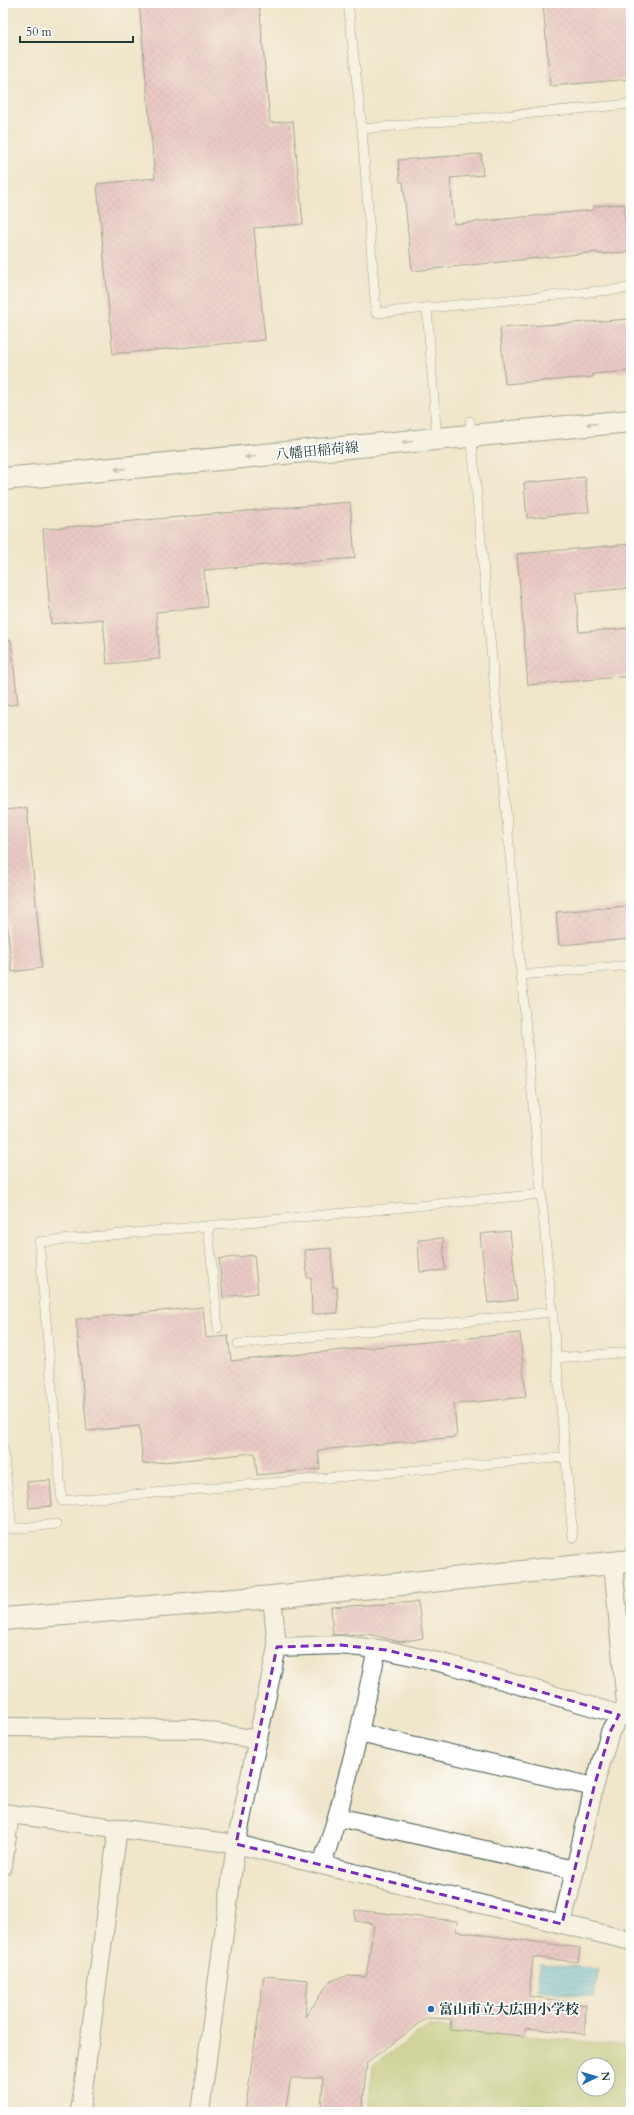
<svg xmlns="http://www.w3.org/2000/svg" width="634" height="2115" viewBox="0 0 634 2115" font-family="Cardo,'Noto Serif JP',serif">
<defs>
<pattern id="water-rules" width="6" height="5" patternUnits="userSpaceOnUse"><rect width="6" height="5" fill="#66c4e4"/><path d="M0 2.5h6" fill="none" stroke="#53a0ba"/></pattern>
<pattern id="building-cross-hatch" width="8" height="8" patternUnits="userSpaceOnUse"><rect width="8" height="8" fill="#e1a6bf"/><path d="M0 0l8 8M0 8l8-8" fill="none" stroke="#b6889c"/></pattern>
</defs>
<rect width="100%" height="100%" fill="#fff"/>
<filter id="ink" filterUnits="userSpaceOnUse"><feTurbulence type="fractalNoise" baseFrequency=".025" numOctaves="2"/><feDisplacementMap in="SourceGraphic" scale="8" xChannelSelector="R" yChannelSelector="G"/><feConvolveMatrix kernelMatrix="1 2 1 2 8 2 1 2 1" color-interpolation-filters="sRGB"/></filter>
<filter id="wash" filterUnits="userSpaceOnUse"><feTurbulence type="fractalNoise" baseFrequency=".012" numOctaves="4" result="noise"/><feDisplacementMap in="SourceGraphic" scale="16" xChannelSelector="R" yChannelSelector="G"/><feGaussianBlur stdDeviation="0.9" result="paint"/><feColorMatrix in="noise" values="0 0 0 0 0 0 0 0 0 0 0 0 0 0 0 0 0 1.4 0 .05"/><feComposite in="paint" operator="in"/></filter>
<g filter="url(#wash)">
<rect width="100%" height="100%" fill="#f0e6cb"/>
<path fill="#a9bf64" stroke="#647e4c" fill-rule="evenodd" d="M429,2026L630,2046L631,2112H368L373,2065ZM584,2065H608V2089H584Z"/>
<path fill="url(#water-rules)" stroke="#42808c" d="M540,1963L599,1969L594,1997L537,1990Z"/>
<g id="blocks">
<path fill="url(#building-cross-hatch)" d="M139,3H259L270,123L293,121L303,224L254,228L265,340L113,354L97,184L155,178Z
M543,3H631V79L550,86Z
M481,154L483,175L450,178L454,224L594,210V206L624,204L628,252L598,254V252L412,271L403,182H400L398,160Z
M631,319V371L593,374V377L505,384L500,328Z
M585,477L589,512L527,518L524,483Z
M350,502L355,558L204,570L207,607L156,612L160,659L107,664L103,619L51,624L43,529Z
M631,544V588L576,593L579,632L631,628V676L528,685L517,554Z
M11,640L18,704L3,706V641Z
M27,808L42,968L12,972L5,903H3V810Z
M628,906L631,939L559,945L556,912Z
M510,1231L517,1300L488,1303L480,1234Z
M443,1238L445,1270L420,1272L418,1240Z
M331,1248L333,1287H337L338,1313L312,1314L311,1278H307L305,1250Z
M254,1255L258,1293L223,1297L219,1259Z
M203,1307L206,1338L228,1336L231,1361L520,1333L526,1397L454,1404L457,1437L318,1450L320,1469L257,1475L255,1453L143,1464L139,1426L87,1431L76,1319Z
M50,1480L52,1506L29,1508L27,1482Z
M418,1602L423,1638L401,1642L368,1634L333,1635L331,1607Z
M355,1910L457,1921L456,1931L580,1948L578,1962L533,1957L529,1996L586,2005L585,2034L526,2028L524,2036L450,2029L451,2019L427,2018L367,2062L362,2112H321L323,2078H291L285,2112H245L264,1976L308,1980L305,2017L330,1981L347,1976L366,1977L374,1924L355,1921Z"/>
</g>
</g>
<g filter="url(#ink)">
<use href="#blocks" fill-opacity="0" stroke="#3e564b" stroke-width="1"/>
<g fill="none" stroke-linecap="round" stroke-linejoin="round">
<defs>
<path id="lane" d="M348,3L362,129L376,313L631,288
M362,129L631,104
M427,307L437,440
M470,421L573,1538
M522,975L631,965
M542,1194L39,1242L62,1501L566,1457
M208,1226L218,1328
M238,1344L553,1312
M557,1358L631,1352
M3,1448L12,1529L56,1524"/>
<path id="street" d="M277,1647L340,1645L386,1650L451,1665L631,1718
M377,1649L359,1733L594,1787L610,1732L626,1705L613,1563
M3,1727L196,1729L258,1740
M359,1733L337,1817L575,1870L594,1787
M3,1813L236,1844L631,1941
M322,1865L337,1817
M3,1866L10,1814
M562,1924L575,1870
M80,2112L118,1828
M200,2112L236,1844L277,1647L272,1597"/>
<path id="secondary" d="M3,479L631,421
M3,1619L272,1597L631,1561"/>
</defs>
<use href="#lane" stroke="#3e564b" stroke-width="10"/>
<use href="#street" stroke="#3e564b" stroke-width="20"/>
<use href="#secondary" stroke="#3e564b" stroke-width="24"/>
<use href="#lane" stroke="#fff" stroke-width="9"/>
<use href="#street" stroke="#fff" stroke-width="18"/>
<use href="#secondary" stroke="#fff" stroke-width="22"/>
</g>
<defs><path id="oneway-solid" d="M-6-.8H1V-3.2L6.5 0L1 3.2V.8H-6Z"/></defs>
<g fill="#8f9e9a">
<use href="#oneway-solid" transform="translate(592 424) rotate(175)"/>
<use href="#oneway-solid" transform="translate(407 442) rotate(175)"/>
<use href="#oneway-solid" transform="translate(250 457) rotate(175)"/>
<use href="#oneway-solid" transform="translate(120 469) rotate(175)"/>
</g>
</g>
<path d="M0 0H634V2115H0ZM340,1645L386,1650L451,1665L619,1715L610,1732L594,1787L562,1924L236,1844L277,1647Z" fill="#f0e6cb" fill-opacity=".55" fill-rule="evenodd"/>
<path fill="none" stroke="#7b2cbf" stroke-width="3" stroke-dasharray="8 5" stroke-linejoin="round" d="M340,1645L386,1650L451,1665L619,1715L610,1732L594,1787L562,1924L236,1844L277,1647Z"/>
<circle fill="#1f6fb2" stroke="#fff" stroke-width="1.5" cx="431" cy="2009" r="4"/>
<g text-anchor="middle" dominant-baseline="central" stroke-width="3.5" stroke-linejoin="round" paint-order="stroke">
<g font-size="14" fill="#1f3d34" stroke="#fff">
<text transform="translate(317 451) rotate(-5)">八幡田稲荷線</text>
</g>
<g font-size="14" font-weight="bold" fill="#1f3d34" stroke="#fff" text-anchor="start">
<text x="439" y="2009">富山市立大広田小学校</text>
</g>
</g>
<rect width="634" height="2115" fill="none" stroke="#fff" stroke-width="16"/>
<g transform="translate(596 2077) rotate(85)"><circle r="19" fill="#ffffff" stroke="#a5b1ae"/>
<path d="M0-3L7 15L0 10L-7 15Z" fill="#1f6fb2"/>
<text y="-6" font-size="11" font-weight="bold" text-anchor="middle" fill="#1f3d34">N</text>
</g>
<path d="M20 36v6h113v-6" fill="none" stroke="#1f3d34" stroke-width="2"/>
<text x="26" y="36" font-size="12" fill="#1f3d34" stroke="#ffffff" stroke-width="3" paint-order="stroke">50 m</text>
</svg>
